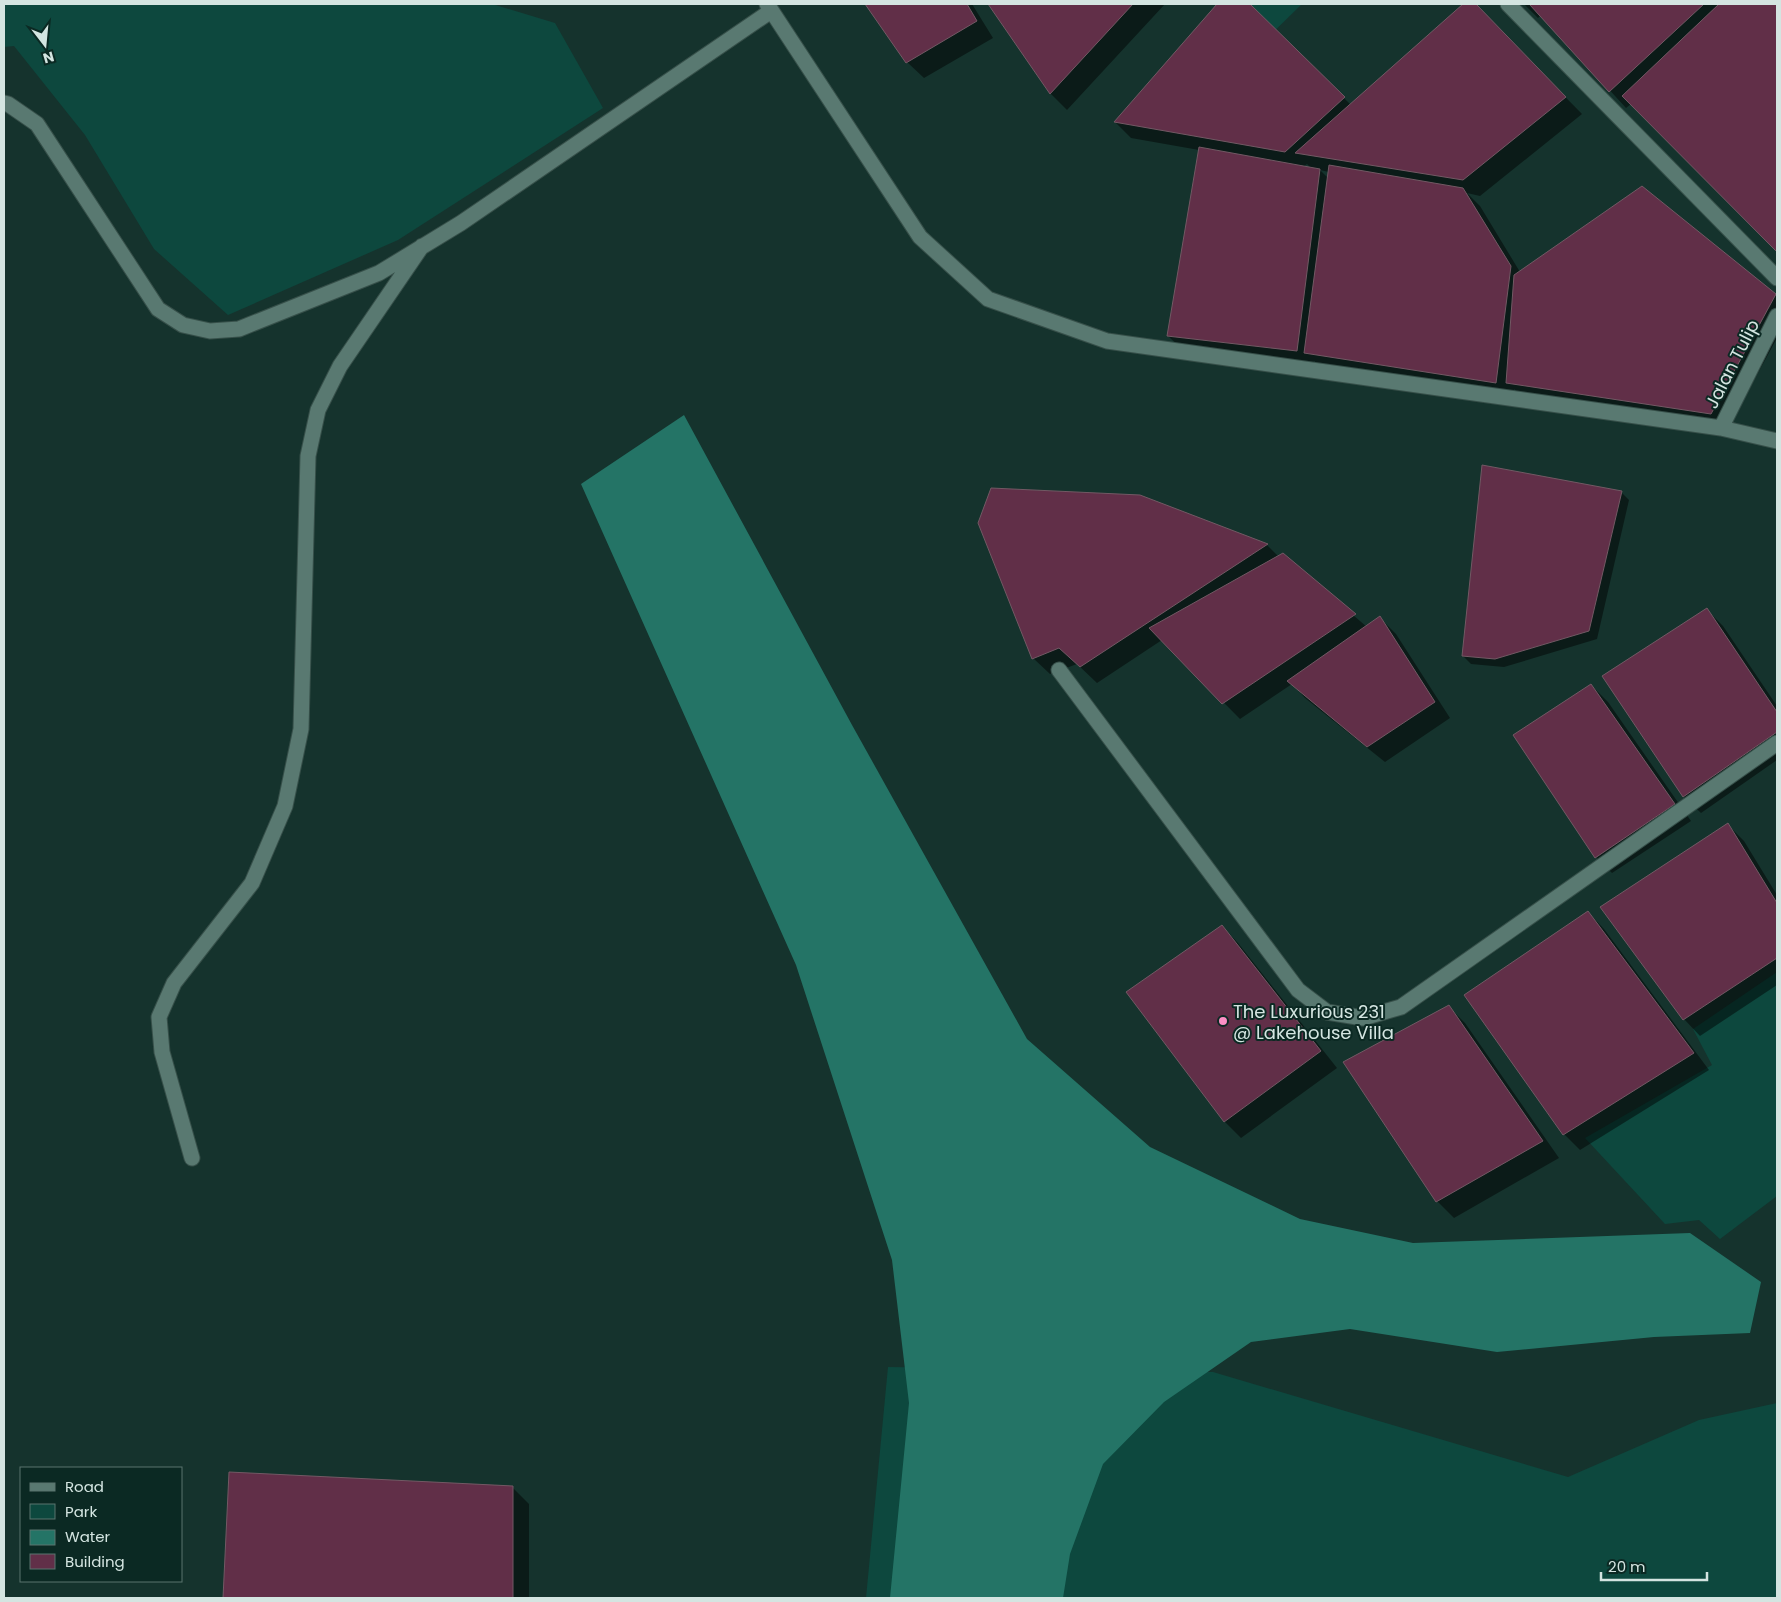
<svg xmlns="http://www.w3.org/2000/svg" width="1781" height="1602" viewBox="0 0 1781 1602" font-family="Poppins,sans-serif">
<rect width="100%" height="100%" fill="#15332d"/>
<path fill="#0d483e" d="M4,4H492L555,23L603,108L398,240L228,315L154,249L85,135L14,46L4,47Z
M1220,4H1302L1263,42Z
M1777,972V1196L1720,1239L1699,1220L1665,1224L1585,1138L1712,1065L1693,1029Z
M888,1367L1213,1372L1568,1477L1699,1420L1777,1403V1598H866Z"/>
<path fill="#247466" d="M684,415L852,725L1027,1039L1150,1147L1300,1219L1413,1243L1690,1233L1761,1282L1750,1333L1654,1337L1497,1352L1350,1329L1251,1342L1164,1402L1103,1464L1070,1554L1063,1598H890L909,1403L892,1260L796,965L581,484Z"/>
<path fill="#0007" fill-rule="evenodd" d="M867,4H972L993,38L924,78L907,62Z
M990,4H1165L1067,110L1051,94Z
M1219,4H1249L1351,105L1465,4H1474L1582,114L1480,196L1467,193L1480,206L1520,272L1775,295L1777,297V338L1727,430L1524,399L1514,389L1512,398L1322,369L1314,361L1313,367L1185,352L1168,336L1199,150L1131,138L1115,122ZM1307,164L1312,169L1303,167ZM1320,170L1329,172V179Z
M1524,4H1777V250L1631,104L1626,108L1541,15L1538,18Z
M1621,492L1629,500L1597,639L1504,667L1471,664L1463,656Z
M1139,496L1267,545L1279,557L1283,555L1367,627L1380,618L1396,634L1450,718L1385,762L1305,698L1292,684L1240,719L1162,640L1097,683L1077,664L1050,674L1033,658Z
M1707,610L1723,626L1777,706V760L1701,813L1684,797L1604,676Z
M1591,685L1608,702L1691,821L1612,873L1596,857Z
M1728,825L1744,841L1777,895V985L1700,1036L1684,1019Z
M1588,912L1604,929L1709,1070L1580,1150L1564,1134Z
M1222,926L1238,943L1337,1068L1241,1138L1225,1122L1128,992Z
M1449,1007L1465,1023L1559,1158L1454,1218L1437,1201Z
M231,1473L513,1488L529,1504V1598H224Z"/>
<path fill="#612f48" stroke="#725964" d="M865,4H967L977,21L906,63Z
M988,4H1133L1050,94Z
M1217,4H1250L1345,97L1285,152L1114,122Z
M1463,4H1476L1566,97L1463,180L1295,153Z
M1532,4H1704L1609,92L1530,5Z
M1719,4H1777V252L1622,96Z
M1199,147L1320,169L1297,351L1167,336Z
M1329,165L1463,188L1511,266L1496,383L1304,353Z
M1642,186L1776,294L1711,414L1506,383L1514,275Z
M1482,465L1622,491L1589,631L1495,659L1462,656Z
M991,488L1140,495L1268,544L1080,667L1059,648L1032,659L978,523Z
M1283,553L1356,614L1222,704L1149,628Z
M1707,608L1777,712V732L1683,797L1602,676Z
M1380,616L1435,702L1367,747L1287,681Z
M1591,684L1675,804L1595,858L1513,735Z
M1728,823L1777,903V958L1683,1020L1600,907Z
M1588,911L1694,1053L1563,1135L1464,995Z
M1222,925L1321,1051L1224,1122L1126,992Z
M1449,1005L1543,1141L1436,1202L1343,1062Z
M229,1472L513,1486V1598H223Z"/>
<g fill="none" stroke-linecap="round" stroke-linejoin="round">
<defs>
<path id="minor" d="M767,4L920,237L988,299L1107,341L1721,428L1777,441
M1508,4L1777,278
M4,103L8,104L37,124L158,309L183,325L210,331L239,329L379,273L461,223L771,11
M1721,428L1777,316
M1059,670L1298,990L1327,1012L1363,1018L1401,1007L1777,743
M192,1158L162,1052L159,1017L174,983L252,883L285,806L301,729L308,456L318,410L340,366L422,246"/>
</defs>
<use href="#minor" stroke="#37504a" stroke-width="17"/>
<use href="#minor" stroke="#597971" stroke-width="15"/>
</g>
<circle fill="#fb8fc5" stroke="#0b2923" stroke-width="2" cx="1223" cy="1021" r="5"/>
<g text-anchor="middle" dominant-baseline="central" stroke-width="4" stroke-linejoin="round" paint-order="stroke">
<g font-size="18" fill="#d4e5e1" stroke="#0b2923">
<text transform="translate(1732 364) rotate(-63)">Jalan Tulip</text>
</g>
<g font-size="18" fill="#d4e5e1" stroke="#0b2923" text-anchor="start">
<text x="1233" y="1011">The Luxurious 231<tspan x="1233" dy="21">@ Lakehouse Villa</tspan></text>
</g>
</g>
<rect width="1781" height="1602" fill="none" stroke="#d4e5e1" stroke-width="10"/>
<rect x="20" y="1467" width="162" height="115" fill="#0b2923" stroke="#5b746f"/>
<rect x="30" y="1483" width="25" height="8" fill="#597971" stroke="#5b746f"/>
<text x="65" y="1492" font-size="15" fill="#d4e5e1">Road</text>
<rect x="30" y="1504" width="25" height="15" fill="#0d483e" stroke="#5b746f"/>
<text x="65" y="1517" font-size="15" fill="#d4e5e1">Park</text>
<rect x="30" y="1530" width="25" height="15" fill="#247466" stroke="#5b746f"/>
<text x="65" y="1542" font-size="15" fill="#d4e5e1">Water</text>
<rect x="30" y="1554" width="25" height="15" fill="#612f48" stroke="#5b746f"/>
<text x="65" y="1567" font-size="15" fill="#d4e5e1">Building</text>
<g transform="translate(45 45) rotate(164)" stroke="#0b2923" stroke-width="4" paint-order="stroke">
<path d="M0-4L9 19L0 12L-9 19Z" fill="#d4e5e1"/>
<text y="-8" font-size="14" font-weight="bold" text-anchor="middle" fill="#d4e5e1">N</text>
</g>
<path d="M1601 1572v8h106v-8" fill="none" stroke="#d4e5e1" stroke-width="2.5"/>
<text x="1608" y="1572" font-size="15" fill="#d4e5e1" stroke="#0b2923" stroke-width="4" paint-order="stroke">20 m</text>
</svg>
